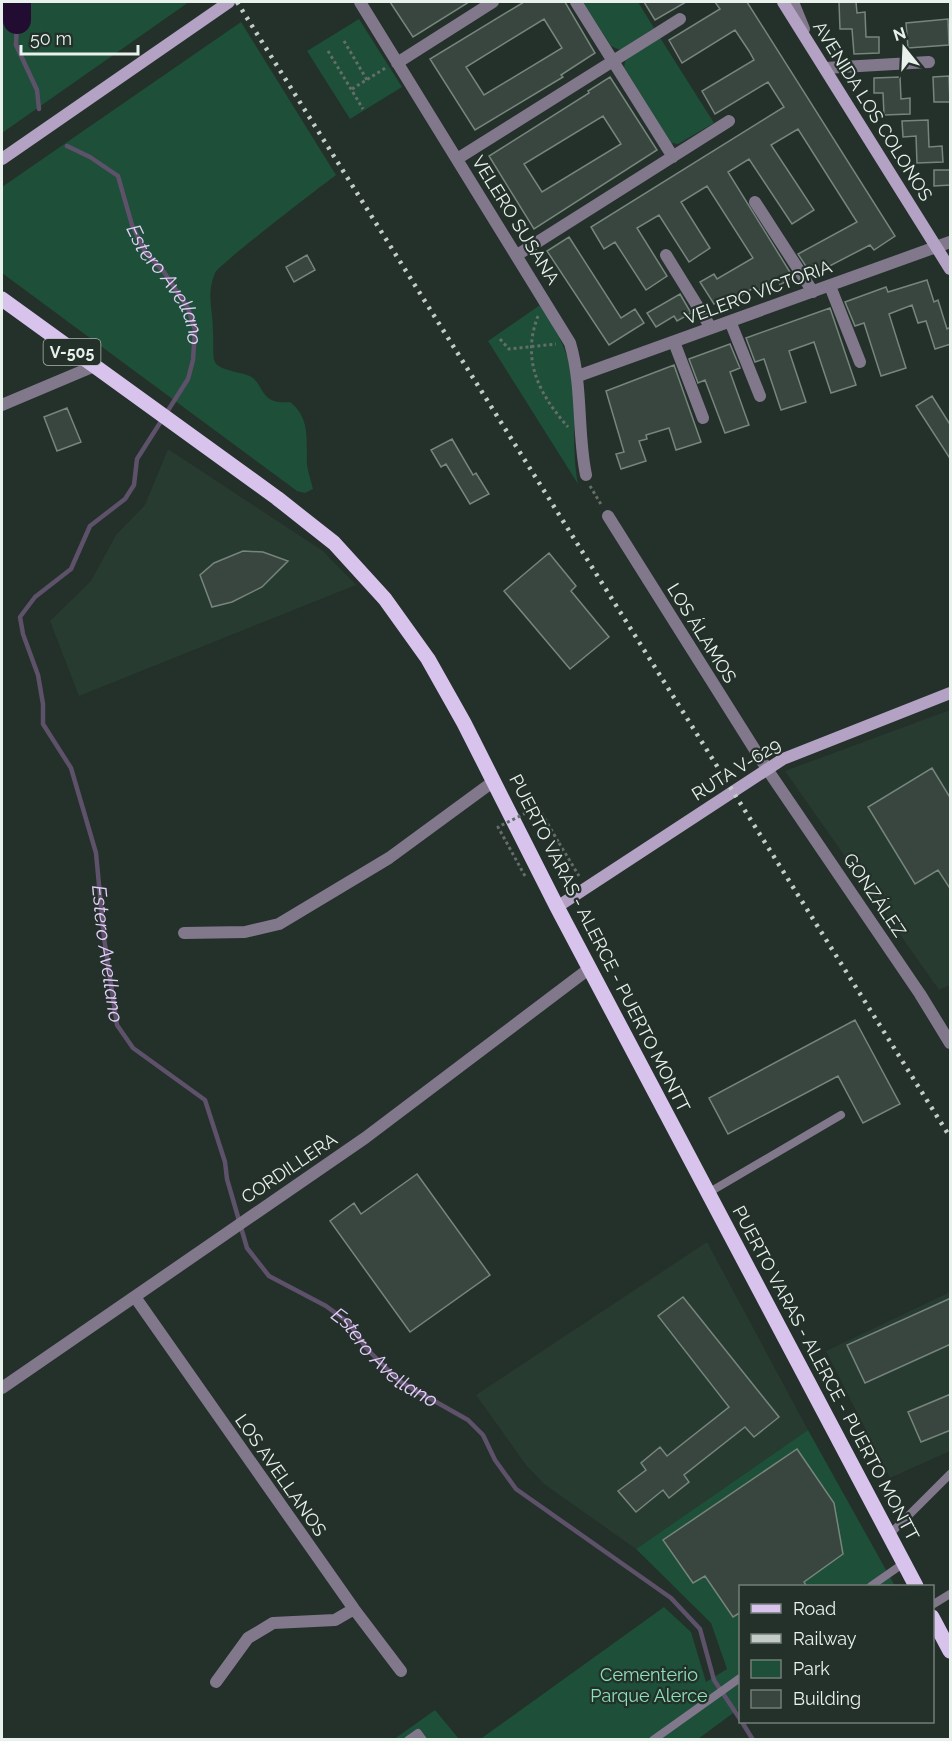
<svg xmlns="http://www.w3.org/2000/svg" width="952" height="1741" viewBox="0 0 952 1741" font-family="Raleway,sans-serif">
<rect width="100%" height="100%" fill="#24302a"/>
<path fill="#273b31" d="M168,449L323,551L356,585L79,696L50,621L91,581L116,535L145,505Z
M950,710V985L939,990L785,771Z
M707,1242L808,1430L636,1549L544,1484L526,1465L476,1395Z
M950,1292V1451L890,1478L826,1351Z"/>
<path fill="#1d4f39" d="M2,2H189L2,133Z
M583,2H638L654,28L620,50L611,46Z
M359,19L402,87L350,119L307,51Z
M241,22L336,175C320,187 218,265 215,273C206,295 213,309 213,331C215,365 206,365 244,374C267,379 255,405 290,402C311,418 306,442 307,465C308,472 311,481 313,489L305,493L297,491L2,273V187Z
M659,36L714,123L678,144L671,143L624,67L626,57Z
M540,305C550,322 562,339 568,359C579,399 570,443 578,484L488,341Z
M808,1430L895,1586H740V1708L698,1739L479,1740L664,1607L691,1632L706,1682L727,1669L711,1623L636,1549Z
M435,1710L459,1739L393,1740Z"/>
<g fill="none" stroke-linecap="round" stroke-linejoin="round">
<g stroke="#5e516a" stroke-width="4.5">
<path d="M17,20L16,45L37,90L39,109"/>
<path id="s1" d="M67,146L90,157L118,176L132,225L145,252L164,272L188,308L195,330L193,360L188,379L137,459L134,485L125,499L90,526L71,569L35,597L20,617L23,634L38,675L43,704V724L71,768L96,853L104,938L117,1025L133,1048L205,1100L225,1162L227,1179L247,1248L269,1276L326,1306L349,1323L366,1348L399,1381L468,1420L483,1435L495,1460L516,1489L671,1598L700,1629L714,1680L740,1719"/>
<path d="M742,1722L753,1740"/>
</g>
<path stroke="#220c32" stroke-width="28" d="M17,20V2"/>
</g>
<path fill="#39463f" stroke="#76857d" stroke-width="1.5" fill-rule="evenodd" d="M390,2H469L413,37Z
M524,2H565L595,53L561,75L563,77L475,130L430,59ZM544,19L562,48L484,95L466,67Z
M644,2H686L655,20Z
M715,2H747L895,236L874,250L870,245L818,272L813,265L807,268L798,254L857,222L798,129L771,145L814,210L792,224L749,159L728,172L793,277L780,285L778,280L758,291L755,287L734,300L731,294L714,304L700,282L714,274L717,279L753,258L707,186L681,202L710,248L689,262L659,215L637,228L667,276L646,290L615,242L604,249L591,227L784,107L768,82L715,114L702,91L754,60L749,51L735,30L682,63L669,40L720,9Z
M839,2H856L857,13L865,12L866,37H879V53L854,54L852,29H840Z
M948,19L949,45L908,48L906,23Z
M949,76L950,102H934L933,77Z
M610,77L657,150L534,229L489,156L589,93L588,91ZM603,116L621,144L542,192L524,164Z
M900,77L901,99L910,98V114L884,115L883,93H874V78Z
M928,120L929,147L942,146L943,162L917,163L916,136L903,137L902,121Z
M934,170H951V185L934,186Z
M569,237L621,318L635,309L644,323L609,345L547,251Z
M307,255L315,270L294,282L286,267Z
M927,280L934,302L938,300L947,329L951,327V344L935,349L926,321L918,323L912,305L889,314L906,368L881,376L864,323L855,326L845,302L886,287L888,292Z
M680,294L691,313L677,321L674,316L656,327L647,313Z
M830,308L856,385L831,393L814,342L789,351L806,402L781,410L764,359L755,362L746,338Z
M730,344L740,368L730,372L749,425L725,433L705,380L698,383L689,359Z
M674,365L701,442L676,450L669,428L646,435L647,439L639,441L646,461L621,469L616,454L624,452L606,391Z
M932,396L951,426V460L916,406Z
M67,408L81,442L57,451L44,417Z
M452,439L473,475L476,473L489,494L470,504L446,464L441,467L431,450Z
M243,551L263,552L288,561L262,587L232,602L212,607L200,575L214,563Z
M549,553L576,586L571,591L609,637L570,669L504,591Z
M932,768L951,799V890L938,870L915,884L868,807Z
M855,1020L900,1104L863,1123L838,1076L728,1134L709,1098Z
M417,1174L490,1275L410,1332L330,1221L354,1203L361,1214Z
M683,1297L779,1417L754,1437L745,1427L684,1475L689,1482L669,1498L663,1490L636,1512L618,1491L646,1470L641,1463L660,1447L667,1456L729,1407L658,1316Z
M951,1298V1344L865,1383L847,1345Z
M951,1394V1430L921,1442L908,1412Z
M797,1449L834,1503L843,1554L804,1582L807,1587H741V1612L733,1617L705,1576L693,1583L663,1540Z"/>
<g fill="none" stroke-linecap="round" stroke-linejoin="round">
<path stroke="#646e69" stroke-width="3" stroke-dasharray="3 3" stroke-linecap="butt" d="M344,41L367,80
M328,51L363,109
M352,89L387,67
M538,316C521,360 539,394 568,427
M500,339L509,349L556,344
M590,486L602,506
M559,843L579,876"/>
<path stroke="#82788c" stroke-width="8" d="M708,1193L841,1115
M889,1535L950,1474
M871,1586L904,1563
M932,1605L950,1594
M408,1740L418,1733L423,1740
M653,1740L740,1678"/>
<path stroke="#82788c" stroke-width="12" d="M360,2L570,343C583,387 577,432 586,475
M576,2L673,157
M793,2L804,29
M397,63L493,2
M825,68L929,62
M457,159L680,19
M755,202L813,292
M517,255L729,121
M666,255L711,328
M830,286L860,362
M730,321L760,396
M674,342L703,418
M578,376L950,242
M2,405L92,367
M608,516L767,769L920,994L950,1043
M184,933L245,932L279,924L389,858L494,781
M135,1297L354,1609L401,1671
M2,1388L365,1138L590,968
M216,1682L248,1638L273,1623L335,1620L354,1609"/>
<path stroke="#b3a2c3" stroke-width="12" d="M783,2L950,269
M2,159L229,2
M557,907L783,759L950,693"/>
<path stroke="#d8c3ed" stroke-width="15" d="M2,299L277,498L334,543L385,599L428,659L464,723L557,907L916,1586
M932,1617L950,1651"/>
<path stroke="#c4ccc8" stroke-width="4.5" stroke-dasharray="3 6" stroke-linecap="butt" d="M237,2L950,1137"/>
<path stroke="#646e69" stroke-width="3" stroke-dasharray="3 3" stroke-linecap="butt" d="M525,876L498,827L538,807L559,843"/>
</g>
<g text-anchor="middle" dominant-baseline="central" stroke-width="4.5" stroke-linejoin="round" paint-order="stroke">
<rect fill="#24302a" stroke="#aeb7b2" stroke-width="1.5" x="43.5" y="339" width="57" height="26" rx="4.5"/>
<g font-size="16" font-weight="bold" fill="#e9f1ed">
<text x="72" y="352">V-505</text>
</g>
<g font-size="18" fill="#e9f1ed" stroke="#24302a">
<text transform="translate(873 111) rotate(58)">AVENIDA LOS COLONOS</text>
<text transform="translate(516 220) rotate(58)">VELERO SUSANA</text>
<text transform="translate(758 292) rotate(-20)">VELERO VICTORIA</text>
<text transform="translate(702 633) rotate(58)">LOS ÁLAMOS</text>
<text transform="translate(736 769) rotate(-32)">RUTA V-629</text>
<text transform="translate(875 895) rotate(56)">GONZÁLEZ</text>
<text transform="translate(600 943) rotate(63)">PUERTO VARAS - ALERCE - PUERTO MONTT</text>
<text transform="translate(289 1168) rotate(-34)">CORDILLERA</text>
<text transform="translate(826 1373) rotate(62)">PUERTO VARAS - ALERCE - PUERTO MONTT</text>
<text transform="translate(281 1475) rotate(55)">LOS AVELLANOS</text>
</g>
<g font-size="18" fill="#8ce1b7" stroke="#24302a">
<text x="649" y="1674">Cementerio<tspan x="649" dy="21">Parque Alerce</tspan></text>
</g>
<g font-size="20" font-style="italic" fill="#e4cffa" stroke="#24302a">
<text stroke="none"><textPath href="#s1" startOffset="180">Estero Avellano</textPath></text>
<text stroke="none"><textPath href="#s1" startOffset="936">Estero Avellano</textPath></text>
<text stroke="none"><textPath href="#s1" startOffset="1458">Estero Avellano</textPath></text>
</g>
</g>
<rect width="952" height="1741" fill="none" stroke="#e9f1ed" stroke-width="6"/>
<rect x="739" y="1585" width="195" height="138" fill="#24302a" stroke="#737d78" stroke-width="1.5"/>
<rect x="751" y="1604" width="30" height="9" fill="#d8c3ed" stroke="#737d78" stroke-width="1.5"/>
<text x="793" y="1615" font-size="18" fill="#e9f1ed">Road</text>
<rect x="751" y="1634" width="30" height="9" fill="#c4ccc8" stroke="#737d78" stroke-width="1.5"/>
<text x="793" y="1645" font-size="18" fill="#e9f1ed">Railway</text>
<rect x="751" y="1660" width="30" height="18" fill="#1d4f39" stroke="#737d78" stroke-width="1.5"/>
<text x="793" y="1675" font-size="18" fill="#e9f1ed">Park</text>
<rect x="751" y="1690" width="30" height="18" fill="#39463f" stroke="#737d78" stroke-width="1.5"/>
<text x="793" y="1705" font-size="18" fill="#e9f1ed">Building</text>
<g transform="translate(904 48) rotate(342)" stroke="#24302a" stroke-width="4.5" paint-order="stroke">
<path d="M0-4.5L10 22L0 15L-10 22Z" fill="#e9f1ed"/>
<text y="-9" font-size="16" font-weight="bold" text-anchor="middle" fill="#e9f1ed">N</text>
</g>
<path d="M21 45v9h117v-9" fill="none" stroke="#e9f1ed" stroke-width="3"/>
<text x="30" y="45" font-size="18" fill="#e9f1ed" stroke="#24302a" stroke-width="4.5" paint-order="stroke">50 m</text>
</svg>
